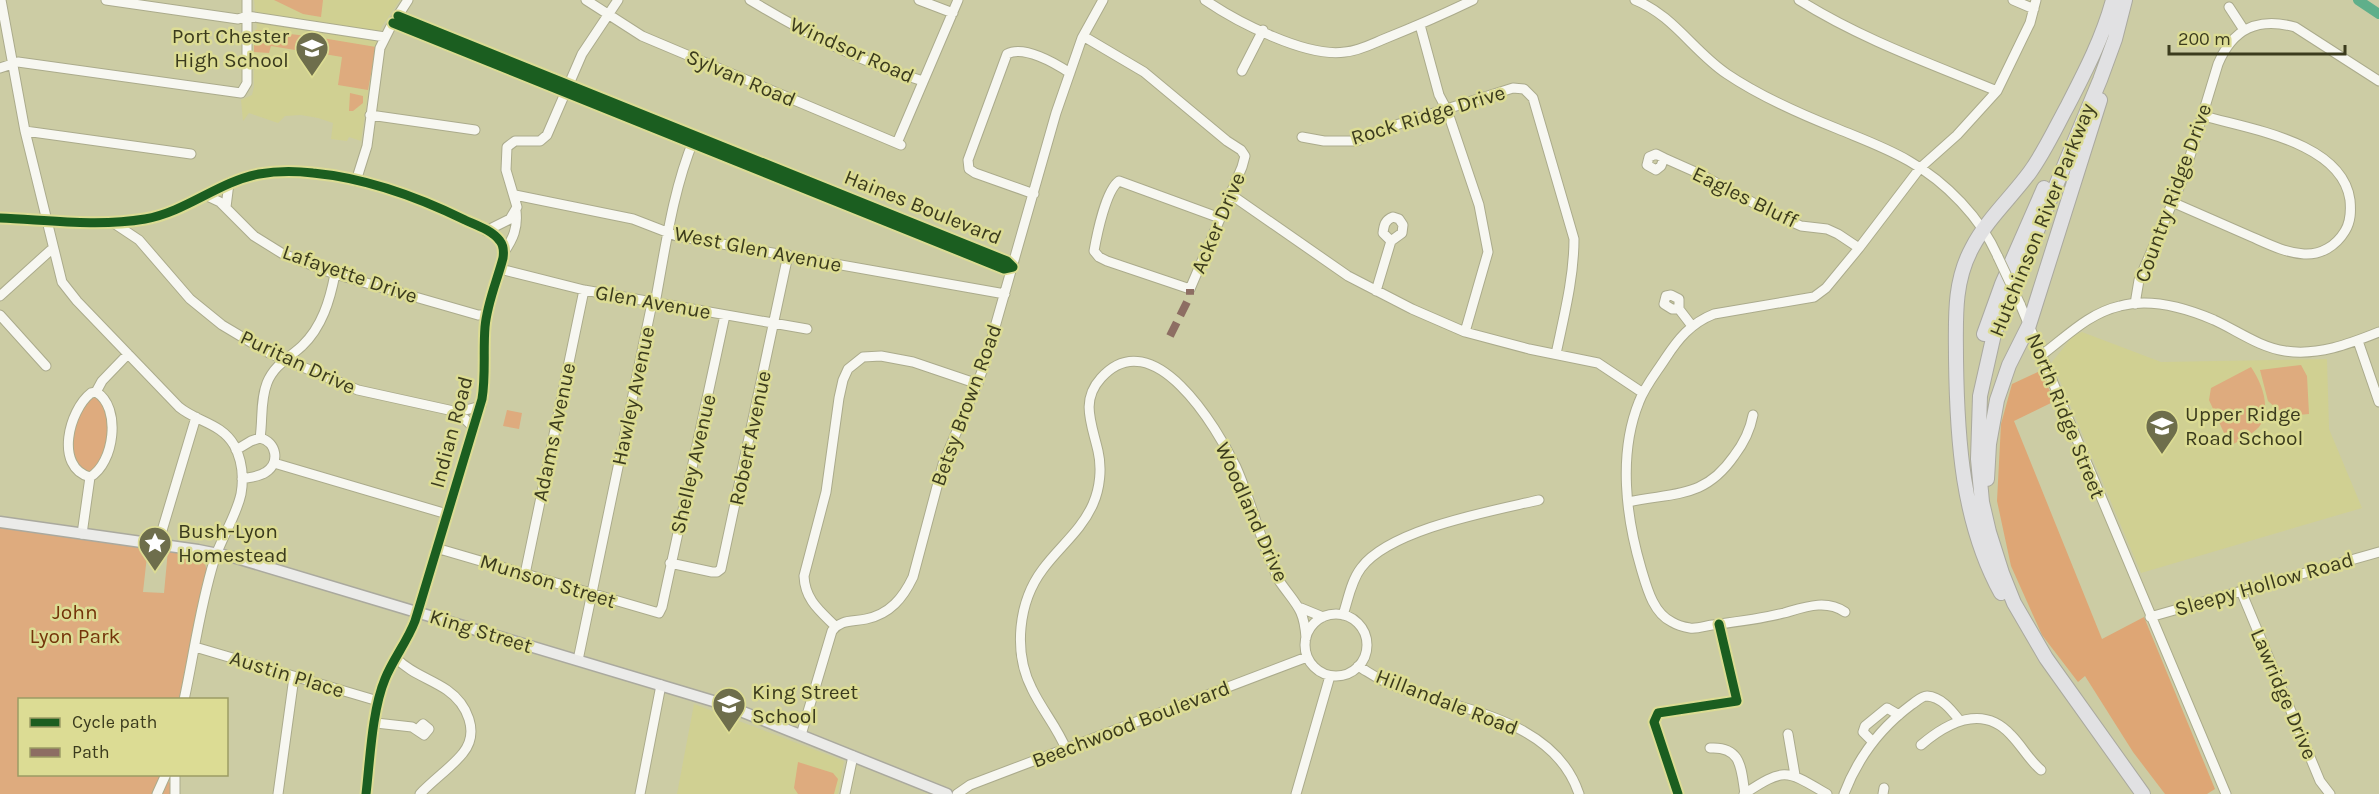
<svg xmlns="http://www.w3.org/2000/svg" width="2379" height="794" viewBox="0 0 2379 794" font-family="Karla,sans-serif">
<rect width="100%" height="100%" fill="#cccca4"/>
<path fill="#d0d092" d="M254,0H400L382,26L375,47L361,141L349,137L347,141L331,139L333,123L318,118L301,115L285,116L278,123L249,113L243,121L241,100L252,95L254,87L253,32L257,28Z
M2082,332L2161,362L2327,359L2329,429L2362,508L2141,573L2052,362L2073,336Z
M694,704L844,761L838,794H677Z"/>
<path fill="#deab7e" d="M274,0H323L321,17L303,14Z
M256,30L307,36L306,41L299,43L295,50L271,46L269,53L254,52V33Z
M310,36L376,47L368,90L338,85L342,57L318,53L315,45L309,42Z
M350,93L363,96V103L353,111H349Z
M2301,365L2307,376L2309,414L2285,416L2268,401L2260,370Z
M2251,367C2262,383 2272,409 2259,427C2253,434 2238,441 2230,446L2209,400L2211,388Z
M90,398H98L104,402C110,433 109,441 96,470L86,472L76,466C70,436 72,423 90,398Z
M507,410L522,413L519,429L503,426Z
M0,527L148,547L143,592L164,593L168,550C183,552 208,551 206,572L180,699L20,700V774L164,775L173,788L172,794H0Z
M798,762L833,773L838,779L834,794H798L794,788Z"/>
<path fill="#dea675" d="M2040,371L2055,401L2014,421L2102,639L2144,617L2215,789L2207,794H2165L2133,752L2085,676L2078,682L2042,635L2011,566L1997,501L2001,424L2012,384Z"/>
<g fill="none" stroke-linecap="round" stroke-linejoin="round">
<path stroke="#5faf8a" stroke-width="10" d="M2358,0L2379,14"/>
<defs>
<path id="minor" d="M1,0L25,131L62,282L77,301L179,407C197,422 221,423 234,445C242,460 244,477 241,494C236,517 221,538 214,561C200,606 194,654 184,700
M106,0L238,19L247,16L385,37
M586,0L642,36L901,145
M750,0C805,33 862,63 923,81
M919,0L953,13
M1205,0C1237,22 1307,58 1345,52C1359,51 1372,44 1384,39C1414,27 1444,14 1473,0
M1635,0C1673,15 1694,52 1727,74C1761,97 1800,114 1838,129C1862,139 1887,148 1909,161C1946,182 1981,218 1998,257
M1799,0C1861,39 1929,63 1997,91
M2013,0L2034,9
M2229,7L2244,30
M393,23L1004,269L1013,267L1007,261L398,16
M1420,25L1439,95L1447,110L1479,205L1488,252L1465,332
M1083,36L1144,72L1227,141L1241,150L1245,156L1242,167L1190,289L1107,261L1099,257L1094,251C1097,234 1106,190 1119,181L1220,218
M0,68L18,62L241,93L247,83V0
M1242,71L1263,30
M370,115L475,130
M25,131L191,154
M1302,137L1324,141H1357L1396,125L1513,88L1524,89L1533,98L1574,239C1574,277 1564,316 1556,354
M897,143L958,0
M1656,154L1664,158L1661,166L1656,170L1647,165L1649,157Z
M1664,158L1700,174L1772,213L1801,226L1827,229L1838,234L1859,248
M356,181L367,146L380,48L390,28L408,0
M1034,194L975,173L969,169L968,160L1007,54C1024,45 1055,63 1070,73
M1230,194L1348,276L1412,309L1465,332L1529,349L1598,363L1643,393
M205,195L220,202L254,236L283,254L335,274L478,315H487
M515,195L633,219L677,236L1005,294
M2172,202C2199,214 2225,225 2252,237C2268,244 2286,253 2304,254C2321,255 2336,246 2345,231C2351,221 2351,211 2350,200C2342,142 2249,129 2204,116
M226,207L229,183
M0,218C47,220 98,227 145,219C186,212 218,182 259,174C276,171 296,171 313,173C366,178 418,197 465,220C476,225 492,230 500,241C504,246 504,251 503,258C497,281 487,303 485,327C483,351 486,375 482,399L415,621C407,642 393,659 385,679C372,710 370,760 366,794
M112,222L139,240L190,299L222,325L269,353L358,390L458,412L481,406
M486,231L510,219L517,207L506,170L507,147L515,141H540L547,135L582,54L618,0
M504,252C513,239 518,228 516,211
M500,269L584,290L807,329
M1376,291L1391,241L1402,233L1403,225L1399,219L1393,217C1385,220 1384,225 1383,233L1391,241
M1671,295L1679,299V309H1672L1664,304L1666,296Z
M0,296L53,248
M2020,304L2226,794
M2135,304L2139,280L2184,176L2218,64C2233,28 2258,17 2295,27L2379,81
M1679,309L1692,326
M0,315L46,366
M2358,341L2379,402
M2043,354C2067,336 2089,313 2120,306C2150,298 2186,308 2214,320C2238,331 2259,347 2285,351C2318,356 2349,344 2379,332
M96,392C122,407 114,464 90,477C54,467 69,410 91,393L96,392L102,381L128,354
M458,412L474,428
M260,438C263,419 260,401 267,383C274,365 289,358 302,346C322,327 330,300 335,274
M236,450L251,441L260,438C277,442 280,463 266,472C259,477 250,477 242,479
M274,463L447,514
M1628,502C1675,492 1704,499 1734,456C1744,443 1750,431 1753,415
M82,534L90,477
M158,544L196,417
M436,548L659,613L662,607L725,315
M670,563L712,572H717L721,569L788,255
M525,574L584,290
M2241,591L2320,781L2330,794
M1301,608L1323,617
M1845,612C1826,599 1805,607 1784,613C1761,619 1736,622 1712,625C1705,626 1697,629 1690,628C1684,627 1677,625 1672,622C1653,613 1647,588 1641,568C1626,517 1618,454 1639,402C1645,386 1656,373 1665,359C1678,339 1691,323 1714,314L1814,297L1826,288L1859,248L1920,168L1957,135L1997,91L2030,23L2036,0
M1305 645a31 31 0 1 1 62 0a31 31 0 1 1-62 0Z
M1343,615C1348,600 1351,581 1361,568C1390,529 1492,511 1539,500
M2150,617L2379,552
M835,626C820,611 805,600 804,576L826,492L839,398L843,380L848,369L863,357L881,356L913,362L978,384
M195,647L378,701
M396,658C410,673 431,679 447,690C467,704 480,732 463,753C453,766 432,781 420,794
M578,660L651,308L656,298C666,244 673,190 694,139
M1358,666C1370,673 1382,682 1395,686C1458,710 1554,718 1579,794
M376,723L412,727L424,735L429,729L423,724L418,729
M1788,734L1795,775
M801,735L832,631C841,619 853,622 866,619C890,614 903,598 913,577L943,464L983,369L1056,113L1082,38L1103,0
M1872,741L1863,732L1865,726L1887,708L1899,715
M1921,745C1948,722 1983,704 2011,735C2022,746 2029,760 2041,770
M1710,748C1742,746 1741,769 1745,794
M1066,749C1057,727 1042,710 1032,689C1013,652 1018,602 1043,569C1060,546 1081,531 1093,504C1100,488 1102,468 1098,451C1092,424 1080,401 1101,378C1153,320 1217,428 1236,467C1249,496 1257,528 1269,557C1273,565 1275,574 1280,582C1296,605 1304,608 1306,638
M157,794L166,774
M175,794V774
M278,794L294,677
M640,794L661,685
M845,794L853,756
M957,794L970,785L1307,657
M1296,794L1330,676
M1744,794C1785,767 1786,770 1827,794
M1844,794C1858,757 1879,729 1911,705C1916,702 1921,696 1927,696C1942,697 1952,711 1960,721
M1883,794L1884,788"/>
<path id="major" d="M0,522L198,550L233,557L723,704L947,794"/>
<path id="highway" d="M2125,0L2115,39L2100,80L1994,334L1980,396L1978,459L1982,502L1989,532L2002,573L2014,603L2046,658L2143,794
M1984,334L2002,284L2044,188
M1987,479L1989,444L1997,400L2009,365L2029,325L2100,100
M2001,593C1962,522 1957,439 1956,359C1956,320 1953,283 1972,248C1987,219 2011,198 2030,172C2045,151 2056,127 2068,105C2086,70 2103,37 2113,0"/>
</defs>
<use href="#minor" stroke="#abab8c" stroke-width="11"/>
<use href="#major" stroke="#aaa99e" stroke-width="13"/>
<use href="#highway" stroke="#aaa99e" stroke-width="16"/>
<use href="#minor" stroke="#f7f7f1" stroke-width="9"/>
<use href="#major" stroke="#ebebe9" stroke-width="10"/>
<use href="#highway" stroke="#e1e1e3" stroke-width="14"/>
<defs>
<path id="minor-bridge" d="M1998,257L2020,304"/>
</defs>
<use href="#minor-bridge" stroke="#abab8c" stroke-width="11" stroke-linecap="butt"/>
<use href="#minor-bridge" stroke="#f7f7f1" stroke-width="9"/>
<path stroke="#8d6e63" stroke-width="8" stroke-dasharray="15 8" stroke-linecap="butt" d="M1170,336L1190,296V289"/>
<defs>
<path id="cycleway" d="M393,23L1004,269L1013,267L1007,261L398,16
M0,218C47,220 98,227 145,219C186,212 218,182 259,174C276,171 296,171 313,173C366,178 418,197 465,220C476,225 492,230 500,241C504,246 504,251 503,258C497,281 487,303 485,327C483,351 486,375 482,399L415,621C407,642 393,659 385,679C372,710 370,760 366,794
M1678,794L1654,722L1658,713L1737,701L1719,624"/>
</defs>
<use href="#cycleway" stroke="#dcdc94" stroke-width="13"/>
<use href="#cycleway" stroke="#1b5e20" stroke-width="9"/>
</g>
<defs>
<symbol id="school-pin" viewBox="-11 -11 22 30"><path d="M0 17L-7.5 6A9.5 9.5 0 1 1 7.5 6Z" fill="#6e6e4c" stroke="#dcdc94"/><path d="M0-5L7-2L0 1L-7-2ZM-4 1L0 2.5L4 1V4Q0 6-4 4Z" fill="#fff"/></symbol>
<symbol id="sight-pin" viewBox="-11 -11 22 30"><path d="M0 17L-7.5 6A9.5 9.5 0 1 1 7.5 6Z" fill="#6e6e4c" stroke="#dcdc94"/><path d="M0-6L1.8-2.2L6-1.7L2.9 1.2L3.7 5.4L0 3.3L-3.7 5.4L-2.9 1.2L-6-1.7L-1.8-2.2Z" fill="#fff"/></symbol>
</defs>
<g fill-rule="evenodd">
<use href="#school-pin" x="293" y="29" width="38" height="52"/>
<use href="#school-pin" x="2143" y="407" width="38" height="52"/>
<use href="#sight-pin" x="136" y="524" width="38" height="52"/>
<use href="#school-pin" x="710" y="685" width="38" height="52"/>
</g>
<g text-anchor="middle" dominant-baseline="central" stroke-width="5" stroke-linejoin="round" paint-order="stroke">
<g font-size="21" fill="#3b3b1d" stroke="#dcdc94" text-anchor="start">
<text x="289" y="36" text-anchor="end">Port Chester<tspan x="289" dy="24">High School</tspan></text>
<text x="2185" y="414">Upper Ridge<tspan x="2185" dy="24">Road School</tspan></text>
<text x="178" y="531">Bush-Lyon<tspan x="178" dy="24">Homestead</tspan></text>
<text x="752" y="692">King Street<tspan x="752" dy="24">School</tspan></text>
</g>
<g font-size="21" fill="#3b3b1d" stroke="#dcdc94">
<text transform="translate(852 50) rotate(24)">Windsor Road</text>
<text transform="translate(741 78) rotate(23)">Sylvan Road</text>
<text transform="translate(1428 115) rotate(-17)">Rock Ridge Drive</text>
<text transform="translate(2173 193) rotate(-70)">Country Ridge Drive</text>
<text transform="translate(1745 197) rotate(26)">Eagles Bluff</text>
<text transform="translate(923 207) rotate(22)">Haines Boulevard</text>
<text transform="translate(2042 220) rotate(-68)">Hutchinson River Parkway</text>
<text transform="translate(1218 223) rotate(-67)">Acker Drive</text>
<text transform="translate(758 249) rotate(11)">West Glen Avenue</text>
<text transform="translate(350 274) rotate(19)">Lafayette Drive</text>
<text transform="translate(653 302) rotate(10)">Glen Avenue</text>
<text transform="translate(298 362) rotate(25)">Puritan Drive</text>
<text transform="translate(633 396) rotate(-78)">Hawley Avenue</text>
<text transform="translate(966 405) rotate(-70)">Betsy Brown Road</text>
<text transform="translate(2066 416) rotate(68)">North Ridge Street</text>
<text transform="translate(451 432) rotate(-75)">Indian Road</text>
<text transform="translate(554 432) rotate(-78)">Adams Avenue</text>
<text transform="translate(750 438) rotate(-78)">Robert Avenue</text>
<text transform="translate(693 464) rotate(-77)">Shelley Avenue</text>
<text transform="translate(1252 512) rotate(66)">Woodland Drive</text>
<text transform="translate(548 581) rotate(17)">Munson Street</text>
<text transform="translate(2264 584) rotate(-16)">Sleepy Hollow Road</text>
<text transform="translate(481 631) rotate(17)">King Street</text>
<text transform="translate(287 674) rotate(17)">Austin Place</text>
<text transform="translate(2284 694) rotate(67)">Lawridge Drive</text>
<text transform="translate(1447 702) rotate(21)">Hillandale Road</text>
<text transform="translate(1131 724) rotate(-21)">Beechwood Boulevard</text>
</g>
<g font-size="21" fill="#74340a" stroke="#dcdc94">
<text x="75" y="612">John<tspan x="75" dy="24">Lyon Park</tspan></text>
</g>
</g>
<rect x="18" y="698" width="210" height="78" fill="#dcdc94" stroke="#9c9c64" stroke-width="1.5"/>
<rect x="30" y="718" width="30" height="9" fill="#1b5e20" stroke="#9c9c64" stroke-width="1.5"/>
<text x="72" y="728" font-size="18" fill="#3b3b1d">Cycle path</text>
<rect x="30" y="748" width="30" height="9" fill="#8d6e63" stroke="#9c9c64" stroke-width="1.5"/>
<text x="72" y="758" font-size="18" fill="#3b3b1d">Path</text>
<path d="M2169 45v9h176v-9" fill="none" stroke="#3b3b1d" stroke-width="3"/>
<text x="2178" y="45" font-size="18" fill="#3b3b1d" stroke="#dcdc94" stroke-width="4.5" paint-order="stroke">200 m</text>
</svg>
